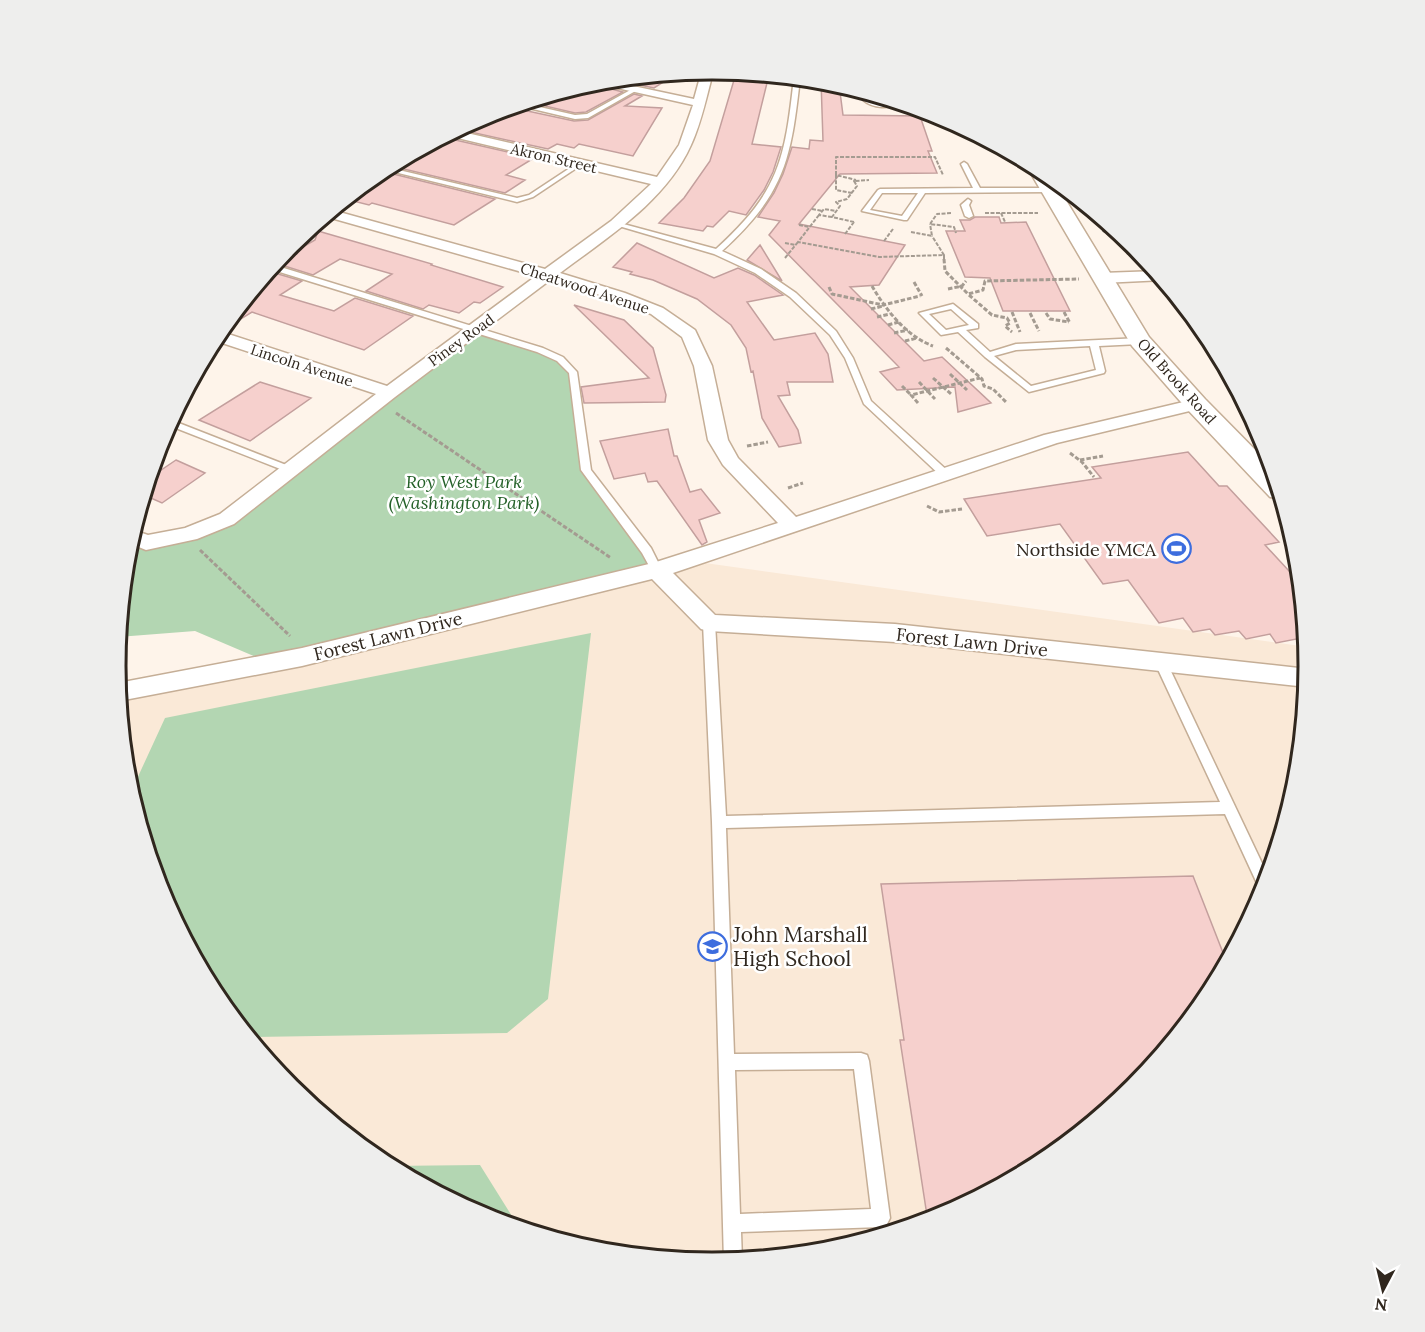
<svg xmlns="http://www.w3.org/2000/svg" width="1425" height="1332" viewBox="0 0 1425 1332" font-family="Lora,serif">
<rect width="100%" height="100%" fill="#fef4ea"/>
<path fill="#fae9d7" d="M669,558L1308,647L1309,666L1298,783L1264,895L1209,998L1134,1088L1044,1163L941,1218L829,1252L712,1263L596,1251L484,1217L381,1162L290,1088L216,997L161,894L127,782L118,694Z"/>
<path fill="#b3d6b2" d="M475,330L560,359L573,372L586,470L657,570L270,663L195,631L118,637L127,549L131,536L146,543L227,519Z
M591,633L548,999L507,1033L248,1037L216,997L161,894L130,794L165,718Z
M480,1165L520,1229L484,1217L388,1166Z"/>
<path fill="#f6d0cd" stroke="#c39f9d" stroke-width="1.5" d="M679,72L654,88L611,79Z
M734,80L767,83L752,144L781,147L773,172L764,190L746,215L729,211L713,227L707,226L703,231L659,223L684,198L710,161Z
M821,80L839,84L843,115L920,116L932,151H928L937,173L840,174L799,224L905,245L879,285L850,287L924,361L942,357L991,403L958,412L955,387L897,390L880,372L899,367L769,235L780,221L758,217L774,193L783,174L792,147L809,149L810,140L823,141Z
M588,83L623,92L586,112L575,113L545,106Z
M634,94L642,96L625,106L662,108L633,156L579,144L574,148L557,144L548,149L466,131L509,107L574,121L588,120Z
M451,139L534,158L506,175L525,180L505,193L391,166L431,144L439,146Z
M381,171L495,199L454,225L372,203L369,205L345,199Z
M975,217H999L1001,223L1026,222L1070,311H1003L990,278L965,277L946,231H965L960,220H970Z
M318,231L432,264L431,265L503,287L480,303L474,302L459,313L429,305L423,309L366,291L392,274L340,259L313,275L275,263L315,240Z
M637,243L714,278L738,268L754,275L783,295L747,302L774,340L815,333L828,354L833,382H787L790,395L778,396L798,430L801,443L779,447L762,418L753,371L751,372L746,348L731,325L697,299L653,280L630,274L632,272L613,267Z
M760,245L782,281L747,260Z
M268,271L302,281L280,295L334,311L355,298L413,316L364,350L252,312L226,328L224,325Z
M574,305L624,320L653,348L666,395L665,402L584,403L581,387L649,378Z
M260,382L311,398L250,441L199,420Z
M668,429L674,456H677L690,492L701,489L720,513L699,520L707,542L702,545L657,481L648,482L645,473L614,479L600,441Z
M1188,452L1219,486H1227L1279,542L1265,545L1302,585L1307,637L1276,643L1270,634L1246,639L1239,631L1215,635L1210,629L1193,632L1183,618L1159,623L1128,580L1103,584L1060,524L987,536L964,499L1101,478L1092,467Z
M176,460L205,473L162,503L144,495L148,479Z
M1193,876L1227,963L1209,998L1134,1088L1044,1163L941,1218L928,1222L900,1040H904L881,884Z"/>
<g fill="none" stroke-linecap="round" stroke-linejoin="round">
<defs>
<path id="lane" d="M794,77L800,78C791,160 785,193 722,251L761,269L796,293L836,331L853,358L871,401L950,473V477H942L864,404L845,358L830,335L790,297L755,273L714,254L612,224L616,222L716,249C779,192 785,160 794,77Z
M634,88L639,89L588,118L575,119L516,105L522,103L575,115L587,114Z
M579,162L581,163V165L533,197L517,202L382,169L386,167L517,198L529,195Z
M964,162L967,164L980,188H1051L1054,190L1051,192L925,193L907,220H904L862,211L878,190L880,189L973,188L961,164ZM882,193H918L902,216L870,210Z
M968,199L971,201L969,205L973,216L969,218L965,216L961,205Z
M274,265L543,348L563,357L577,372L591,470L651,548L662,570L661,573H653L642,553L581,470L569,373L557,361L537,352L270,269Z
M953,304L978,324V328L966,330L990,352L1016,344L1140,338L1144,341L1140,344L1099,346L1105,371L1104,373L1029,392L985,357L958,332L941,335L919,313ZM951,309L969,325L946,330L929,314ZM1090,346L1096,370L1031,386L994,356L1016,350Z
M171,420L294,468L296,470L294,472H288L168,425Z
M709,619L715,623L726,816L1220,802L1155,663L1161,658L1167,663L1269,878L1264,893L1261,892L1225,814L726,828L734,1054L861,1053L867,1055L869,1061L890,1218L887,1224L881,1227L741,1232L742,1260L724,1262L712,822L703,623ZM854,1069L871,1209L740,1214L735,1070Z"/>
<path id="street" d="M714,69C707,94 702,121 691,145C666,201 608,237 560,273L625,293L663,308L695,330L712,366L728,440L738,458L796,517L1044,435L1196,399L1202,400L1205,404L1202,408L1057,443L673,573L715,615L895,624L1308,669L1307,687L895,642L709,631L701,629L652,579L302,666L119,701L118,683L302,648L653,563L778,523L723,465L708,440L694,366L682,337L651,314L613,299L550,280L395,397L234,524L197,539L146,550L129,543L133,530L148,535L185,528L220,514L376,394L213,340L219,331L387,386L536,276L324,216L332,210L545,269L611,221L651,184L445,135L454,130L657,177L679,145L693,105L590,82L605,80L694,99L702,70Z
M864,91L875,94V98C883,102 892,100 901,102C890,109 873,109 863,100Z
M1157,271L1164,280L1102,283L1094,278L1102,273Z"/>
<path id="secondary" d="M1029,161L1050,174L1149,337L1205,399L1273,468L1283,499L1270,497L1187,409L1132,346L1026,165Z"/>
</defs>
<use href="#lane" stroke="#c5ae96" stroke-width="3"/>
<use href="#street" stroke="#c5ae96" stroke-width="3"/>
<use href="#secondary" stroke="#c5ae96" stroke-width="3"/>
<path stroke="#a49b91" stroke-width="2" stroke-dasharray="4 1.5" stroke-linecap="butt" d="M836,175V157H935L943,175
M852,193L836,190V175L856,180
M812,209L823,211
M951,213L937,214L930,224L954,227L956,233
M985,213H1038
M1001,213L1005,222
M819,215L798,242L879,257L944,255L932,236
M832,217L819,215L824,209L836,211
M1091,218H1103
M854,222L832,217L840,206L836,202L847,199L857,186L854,181L869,180
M799,225L810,227
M1112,225L1103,228V231L1109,235L1120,236L1133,258
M911,232L932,236L930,224
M845,234L854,222
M884,241L893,229
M785,243L796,245
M944,255V261
M785,258L798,242"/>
<path stroke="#a49b91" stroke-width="3" stroke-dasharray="4.5 2" stroke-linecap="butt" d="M944,259L945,271L968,294L983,290L985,281L1079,279
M914,282L922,296
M872,286C886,310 906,336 933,346
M829,287L832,294L883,305L920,296
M948,289L962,286L966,281
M969,295L992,315L1007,318L1010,323L1005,326L1012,332
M871,309L883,306
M1012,312L1020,332
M1064,312L1070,323
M1030,313L1039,331
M1046,313L1050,319L1069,322
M877,317L890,314
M888,325L899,322
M894,333L908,330
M905,341L917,338
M946,348L982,379L984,386L993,389L1006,402
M950,374L967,390
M933,378L951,394
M919,382L935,399
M902,386L911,395
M918,403L911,395L980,378
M396,413L611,558
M747,446L768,442
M1070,453L1082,462L1094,477
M1080,460L1103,456
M788,488L803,483
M927,506L939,512L962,509
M200,550L290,636"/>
<use href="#lane" fill="#fff" fill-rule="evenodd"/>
<use href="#street" fill="#fff" fill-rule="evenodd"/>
<use href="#secondary" fill="#fff" fill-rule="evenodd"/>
</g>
<defs>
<symbol id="stadium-ring" viewBox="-11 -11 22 22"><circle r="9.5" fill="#fff" stroke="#3d6dde" stroke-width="1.5"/><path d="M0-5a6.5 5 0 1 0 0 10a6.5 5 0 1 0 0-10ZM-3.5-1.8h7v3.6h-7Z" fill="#3d6dde"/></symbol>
<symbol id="school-ring" viewBox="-11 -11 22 22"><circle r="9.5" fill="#fff" stroke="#3d6dde" stroke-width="1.5"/><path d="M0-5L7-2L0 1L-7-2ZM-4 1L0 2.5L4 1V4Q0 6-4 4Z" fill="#3d6dde"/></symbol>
</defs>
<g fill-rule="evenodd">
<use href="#stadium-ring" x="1160" y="532" width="33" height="33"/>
<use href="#school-ring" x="696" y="930" width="33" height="33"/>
</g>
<g text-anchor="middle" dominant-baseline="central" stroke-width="5" stroke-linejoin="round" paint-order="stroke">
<g font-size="15" fill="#30271e" stroke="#fff">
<text transform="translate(554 158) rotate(13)">Akron Street</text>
<text transform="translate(585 288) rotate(18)">Cheatwood Avenue</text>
<text transform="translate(461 340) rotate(-36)">Piney Road</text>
<text transform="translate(302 365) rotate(18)">Lincoln Avenue</text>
<text transform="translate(1177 381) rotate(48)">Old Brook Road</text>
</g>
<g font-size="18" font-style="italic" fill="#246128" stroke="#fff">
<text x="464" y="481">Roy West Park<tspan x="464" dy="21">(Washington Park)</tspan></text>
</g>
<g font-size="18" fill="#30271e" stroke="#fff" text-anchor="end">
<text x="1156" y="549">Northside YMCA</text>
</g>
<g font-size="18" fill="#30271e" stroke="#fff">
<text transform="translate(388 636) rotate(-14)">Forest Lawn Drive</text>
<text transform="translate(972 642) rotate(6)">Forest Lawn Drive</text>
</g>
<g font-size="21" fill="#30271e" stroke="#fff" text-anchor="start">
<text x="733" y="934">John Marshall<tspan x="733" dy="24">High School</tspan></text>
</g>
</g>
<path d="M0 0H1425V1332H0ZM126 666a586 586 0 1 1 1172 0a586 586 0 1 1-1172 0Z" fill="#eeeeed" fill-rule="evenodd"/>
<path fill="none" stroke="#30271e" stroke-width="3" d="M126 666a586 586 0 1 1 1172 0a586 586 0 1 1-1172 0Z"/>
<g transform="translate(1383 1290) rotate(187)" stroke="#ffffff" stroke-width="4.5" paint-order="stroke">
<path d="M0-4.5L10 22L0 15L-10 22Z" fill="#30271e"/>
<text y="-9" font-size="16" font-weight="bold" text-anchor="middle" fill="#30271e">N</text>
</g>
</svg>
